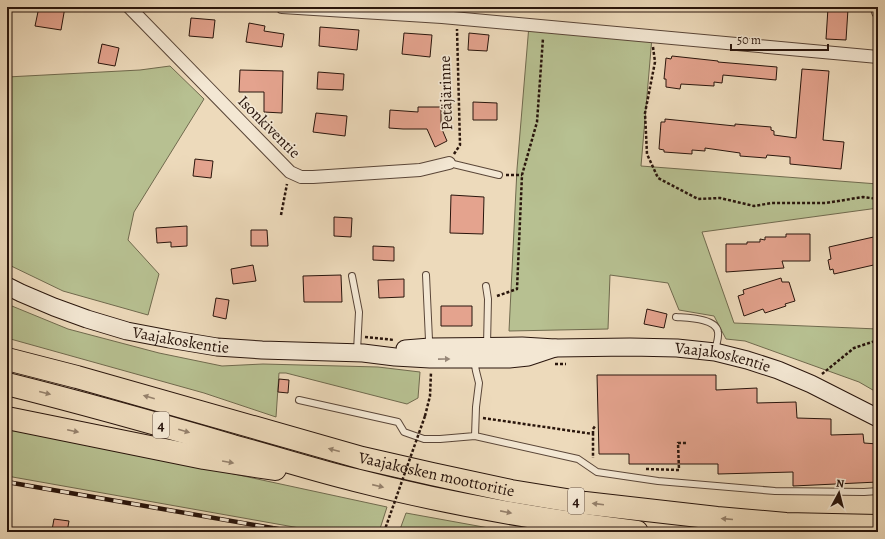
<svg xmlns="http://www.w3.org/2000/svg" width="885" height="539" viewBox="0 0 885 539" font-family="Alegreya,serif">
<rect width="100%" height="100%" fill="#eddabb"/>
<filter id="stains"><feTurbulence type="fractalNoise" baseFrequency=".005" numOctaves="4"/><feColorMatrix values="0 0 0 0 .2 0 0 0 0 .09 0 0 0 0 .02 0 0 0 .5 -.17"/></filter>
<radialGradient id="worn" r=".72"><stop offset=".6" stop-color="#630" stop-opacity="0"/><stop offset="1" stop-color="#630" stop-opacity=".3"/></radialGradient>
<path fill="#b7c091" stroke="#706a4e" d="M529,25L652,37L641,166L878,184V208L702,232L734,323L878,329V393L859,382L745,341L726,339L714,316L679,310L668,283L610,275L608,329L509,331L517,169Z
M170,66L204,99L134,212L128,240L159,274L148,315L63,291L7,264V77L140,70Z
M7,304L68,329L159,353L222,366L263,364L378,367L420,372L418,398L407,404L286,373H279L276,417L204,393L7,338Z
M7,425L387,507L379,532H322L7,476Z
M406,513L511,532H399Z"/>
<path fill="#e4a38e" stroke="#29150c" d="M39,7H65L61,30L35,26Z
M828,8L848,9L846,40L826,39Z
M191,18L215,20L213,38L189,36Z
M249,23L265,26L264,31L284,34L282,47L246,42Z
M320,27L359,30L357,50L319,46Z
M404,33L432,35L430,57L402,54Z
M469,33L489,35L487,51L468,50Z
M102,44L119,48L115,66L98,63Z
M672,56L718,61V62L777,67L776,80L723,75L722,83L714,82V86L681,84L680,89L666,87V79H664L666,58L671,59Z
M802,69L829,71L823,140L844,142L841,169L790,164V157L767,155L766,158L740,156V153L705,148V151L692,150V154L664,152V150L659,149L661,122H665V119L735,126V124L771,127V130L774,131V135L796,138Z
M240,70L283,71L282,113L264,112V92H239Z
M318,72L344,74L343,90L317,89Z
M473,102L497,103V120H473Z
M418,107H441V127L447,141L435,147L427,129H403L389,128L390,110L418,112Z
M316,113L347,116L345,136L313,132Z
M195,159L213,161L211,178L193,176Z
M451,195L484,197L483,234L450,233Z
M334,217L352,218L351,237L334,236Z
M187,226V246L171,247V242L157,243L156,228Z
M251,230H267L268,246H251Z
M786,234H810V261H782L784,268L726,272V244H747V242H760V239L765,240V237H786Z
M878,236V264L834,274L833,269L830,270L828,260L831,259L829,247Z
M373,246L394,247V261L373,260Z
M253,265L256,281L233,284L231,269Z
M341,275L342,302H304L303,276Z
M781,278L782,282H789L795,301L785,304L786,306L765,313L763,309L744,316L738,296L744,294L743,290Z
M404,279V297L379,298L378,280Z
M216,298L229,300L226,319L213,316Z
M441,306H472V326H441Z
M647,309L667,314L664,328L644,324Z
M597,375H716V390L757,388V403L796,402L797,418L831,419V435L863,434L864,443L878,444V482L793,486V472L718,474V464H629V454H599Z
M279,379L289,380L288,393L278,392Z
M54,519L69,521L67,532L52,530Z"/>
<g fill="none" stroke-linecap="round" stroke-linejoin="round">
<defs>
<path id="service" d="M449,163L499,175
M426,275L429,340
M352,276L359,312L357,351
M486,286L488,299L487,345
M676,317C687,318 716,318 718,332C719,338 716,345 715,351
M474,360L476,371L479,383L476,407L475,436L578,459L597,472L658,481L775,491L864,492L878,491
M299,400L398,422L404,432L424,439H440L475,436"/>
<path id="minor" d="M129,7L290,172L301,177H313L420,170L449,163
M282,7L442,17L878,57
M877,7L878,12"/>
<g id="secondary">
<path id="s1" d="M7,286L21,293L54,307L87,319L127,331L169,339L217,347L262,350L363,353L395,357L430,359H509L528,357L555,348"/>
<path id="s2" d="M405,349L430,347L522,346L555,348L630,347L677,348L715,352L747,360L778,370L811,384L878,418"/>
</g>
<g id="motorway">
<path id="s3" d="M7,359L77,377L362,458L432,474L511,491L585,503L717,518L786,524L878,526"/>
<path d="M7,384C83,403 158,424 233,446C274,457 314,470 355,480C448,504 542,520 637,532"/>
<path d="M7,418L204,458L275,469"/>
</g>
</defs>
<use href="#service" stroke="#5a4638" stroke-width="8"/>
<use href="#minor" stroke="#5a4638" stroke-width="14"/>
<use href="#secondary" stroke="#29150c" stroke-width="19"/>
<use href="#motorway" stroke="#29150c" stroke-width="24"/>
<path stroke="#29150c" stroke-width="2.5" stroke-dasharray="3 2" stroke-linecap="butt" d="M653,47L655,62L645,113L647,154L658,178L698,199L720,198L754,206L772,203H826L863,197L878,199
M454,154L460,145L457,29
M506,175H522
M281,215L287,184
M497,296L517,289L522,175L537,122L543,38
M365,337L394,340
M555,364H566
M822,374L854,348L878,340
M425,416L430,396L431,372
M483,418L593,434V458
M593,434V429L596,425
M646,469L679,470L678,443H687"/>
<use href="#service" stroke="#f3e7d3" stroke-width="6"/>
<use href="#minor" stroke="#f3e7d3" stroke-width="12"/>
<use href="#secondary" stroke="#f3e7d3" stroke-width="17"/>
<use href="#motorway" stroke="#eddabb" stroke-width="22"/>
<defs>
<path id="rail" d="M7,482L295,532"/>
</defs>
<use href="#rail" stroke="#29150c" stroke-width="4.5"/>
<use href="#rail" stroke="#f3e7d3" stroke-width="3" stroke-dasharray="9" stroke-linecap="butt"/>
<path stroke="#29150c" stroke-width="2.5" stroke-dasharray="3 2" stroke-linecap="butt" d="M384,532L425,416"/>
</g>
<defs><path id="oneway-solid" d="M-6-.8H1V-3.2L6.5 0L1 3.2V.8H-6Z"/></defs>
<use fill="#988879" href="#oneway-solid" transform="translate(444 359) rotate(-1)"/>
<g fill="#95816c">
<use href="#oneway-solid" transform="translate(45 393) rotate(14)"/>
<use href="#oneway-solid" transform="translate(149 397) rotate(-164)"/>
<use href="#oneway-solid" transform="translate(73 431) rotate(12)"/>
<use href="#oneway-solid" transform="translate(184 431) rotate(16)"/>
<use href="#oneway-solid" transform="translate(334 450) rotate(-165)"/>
<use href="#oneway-solid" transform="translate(228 462) rotate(10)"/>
<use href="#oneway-solid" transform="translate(378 486) rotate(13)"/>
<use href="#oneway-solid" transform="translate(598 504) rotate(-173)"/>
<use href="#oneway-solid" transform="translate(506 512) rotate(11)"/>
<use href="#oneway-solid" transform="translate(727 519) rotate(-175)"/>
</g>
<g text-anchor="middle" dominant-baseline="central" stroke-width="3.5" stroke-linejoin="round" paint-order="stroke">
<g fill="#f3e7d3" stroke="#665448" stroke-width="1">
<rect x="153" y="412" width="16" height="26" rx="3"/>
<rect x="568" y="488" width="16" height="26" rx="3"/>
</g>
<g font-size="15" font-weight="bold" fill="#29150c">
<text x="161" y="425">4</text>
<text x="576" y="501">4</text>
</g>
<g font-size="16" fill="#29150c" stroke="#f3e7d3">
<text transform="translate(446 93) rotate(-92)">Petäjärinne</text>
<text transform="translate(269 127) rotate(45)">Isonkiventie</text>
<text stroke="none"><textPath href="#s1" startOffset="183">Vaajakoskentie</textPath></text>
<text stroke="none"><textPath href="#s2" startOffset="319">Vaajakoskentie</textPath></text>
<text stroke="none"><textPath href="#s3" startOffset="445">Vaajakosken moottoritie</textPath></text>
</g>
</g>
<rect width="885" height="539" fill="none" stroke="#eddabb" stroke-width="24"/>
<rect x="8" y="8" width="869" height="523" fill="none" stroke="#29150c" stroke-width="2"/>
<rect x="12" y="12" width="861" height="515" fill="none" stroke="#29150c"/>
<g transform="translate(839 493) rotate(7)" stroke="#f3e7d3" stroke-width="3" paint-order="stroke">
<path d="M0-3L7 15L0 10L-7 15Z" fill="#29150c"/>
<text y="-6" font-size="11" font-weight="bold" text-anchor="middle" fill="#29150c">N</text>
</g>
<path d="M731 44v6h97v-6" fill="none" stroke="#29150c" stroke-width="2"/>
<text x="737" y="44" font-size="12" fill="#29150c" stroke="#f3e7d3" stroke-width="3" paint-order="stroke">50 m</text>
<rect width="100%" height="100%" filter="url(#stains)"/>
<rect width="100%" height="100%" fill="url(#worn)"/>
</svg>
